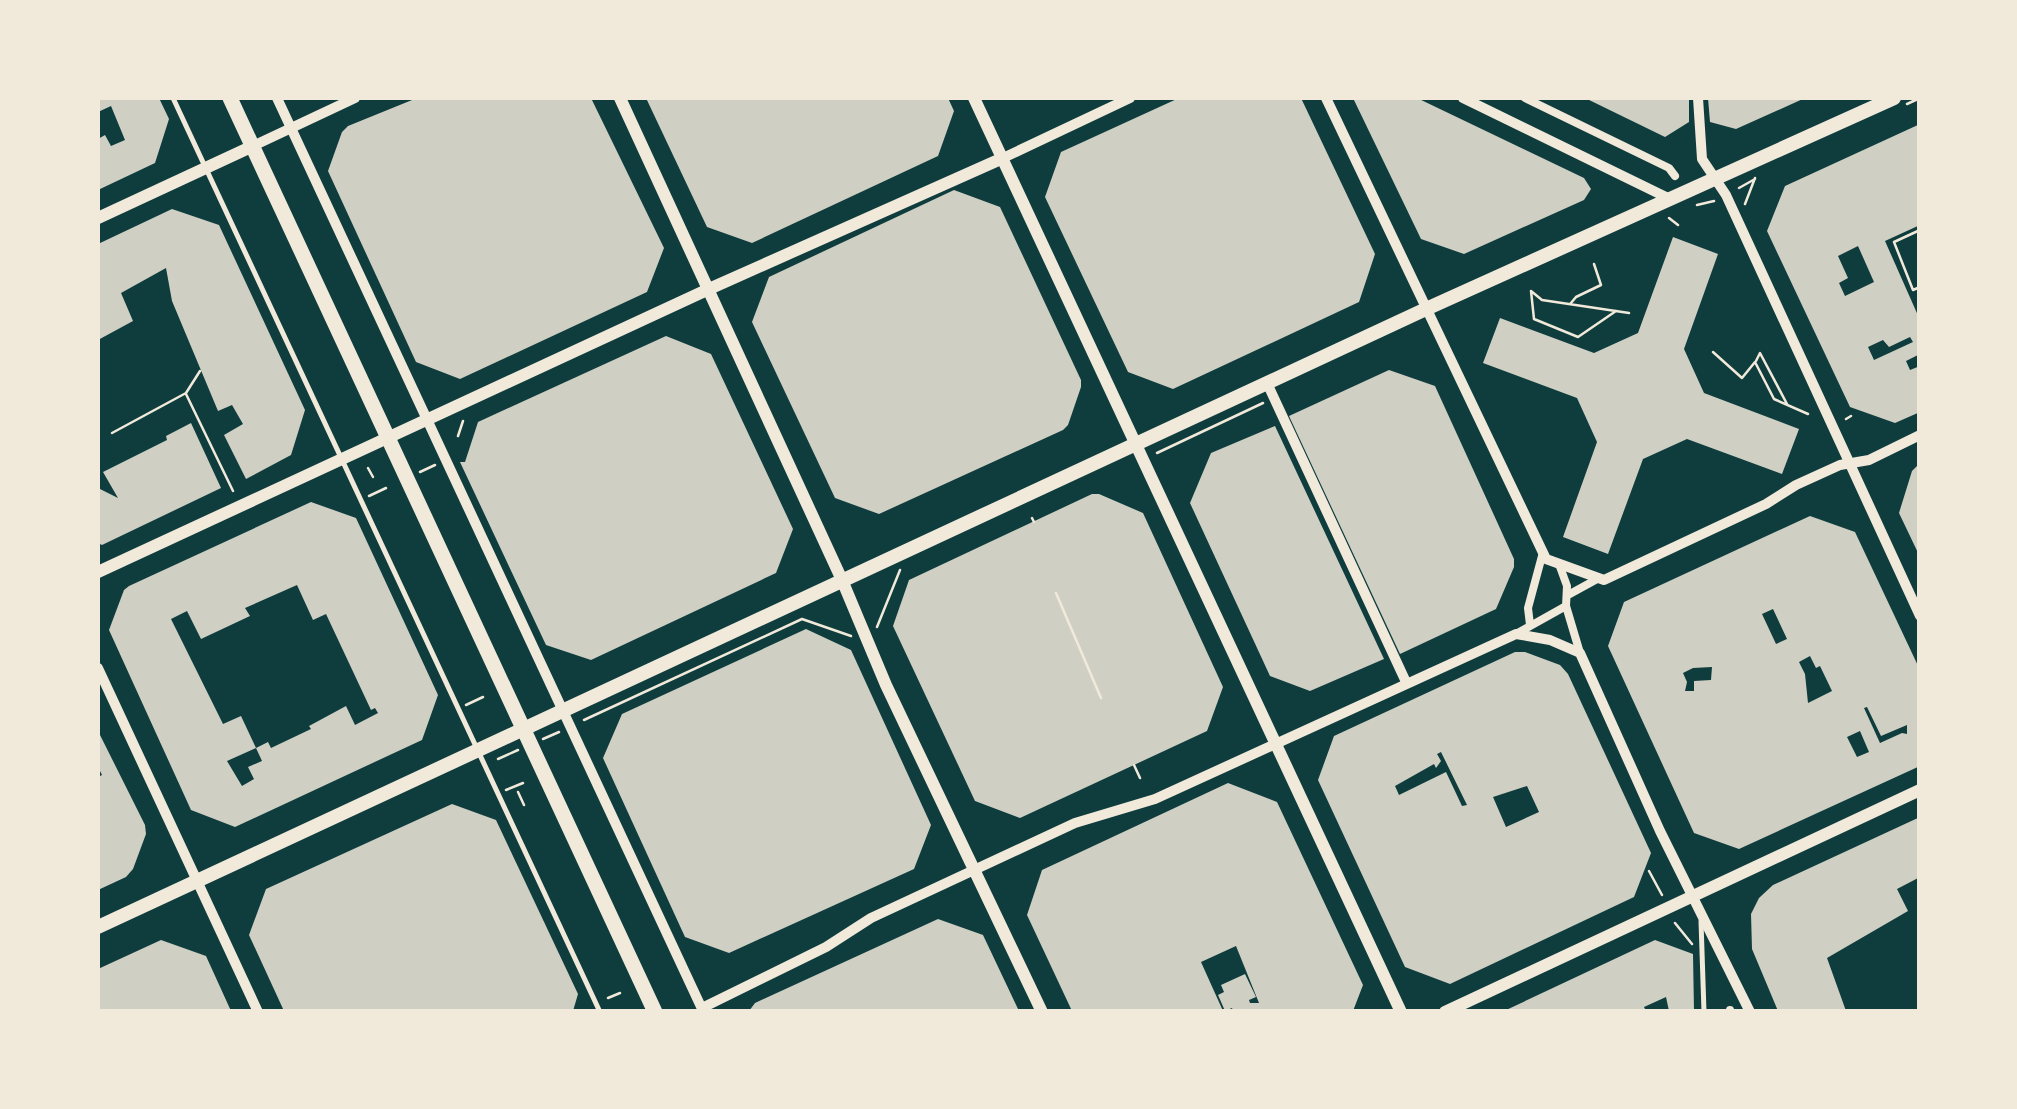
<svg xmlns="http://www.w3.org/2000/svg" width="2017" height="1109" viewBox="0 0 2017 1109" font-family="'Noto Sans',sans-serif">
<rect width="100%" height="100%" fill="#0f3d3e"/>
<path fill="#cfcfc3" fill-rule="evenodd" d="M98,98H159L169,119L155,163L98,190V139L105,135L111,146L125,140L111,106L98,112Z
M417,98H591L664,248L647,292L460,379L416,362L328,171L342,132L348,126Z
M646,98H948L954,111L938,156L752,243L707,227Z
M1179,98H1301L1375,254L1359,302L1173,389L1128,372L1045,197L1061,152Z
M1353,98H1417L1584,178L1591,189L1584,200L1464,254L1421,239Z
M1585,98H1689V122L1665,137Z
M1708,98H1805L1736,129L1710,122Z
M1920,124V225L1885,241L1920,320V354L1906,361L1910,370L1920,366V412L1895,423L1850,407L1767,231L1785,186ZM1858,246L1874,282L1845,296L1839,283L1848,278L1838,256ZM1910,337L1913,342L1874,360L1868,347L1883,340L1889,347Z
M954,190L1000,207L1081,380V387L1068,425L1063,430L879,514L835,498L752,322L769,277Z
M172,209L219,225L305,410L291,455L246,479L224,435L243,424L232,405L218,411L172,301L166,268L121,293L133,321L98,340V244Z
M1673,237L1718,254L1684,349L1704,393L1799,429L1782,474L1687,439L1643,459L1608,554L1563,537L1597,442L1577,398L1483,363L1500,318L1594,353L1638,333Z
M666,336L711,354L793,529L776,573L591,660L546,645L460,462H465L478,422Z
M1389,370L1435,386L1514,559V567L1496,609L1400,654L1289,416Z
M191,423L221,488L102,545L98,543V488L118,498L103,472L167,440L166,436Z
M1275,426L1384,659L1310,691L1270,676L1190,503L1211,453Z
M1920,463V557L1899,513L1912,471Z
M1092,494H1099L1143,513L1223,687L1207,731L1020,818L975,801L893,626L909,580Z
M311,502L356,518L438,695L422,740L235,827L191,810L109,630L124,590L129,586ZM297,585L313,620L326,614L371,710L375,708L378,713L355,725L346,706L309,726L311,729L271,748L268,742L256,748L241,716L223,724L171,619L187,611L201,639L250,616L245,608ZM256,748L262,761L248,767L254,779L242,786L227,761Z
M1810,516L1855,532L1920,670V766L1739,849L1694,833L1608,646L1624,602ZM1773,609L1787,639L1776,644L1762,614ZM1810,656L1816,668L1820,666L1832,691L1808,703L1805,674L1799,662ZM1712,667L1711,680L1694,681V691H1685L1687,682L1683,673L1693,668ZM1867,707L1881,736L1907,725V734L1902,733L1880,743L1864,708ZM1860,731L1869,752L1857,757L1847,737Z
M806,629L851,650L931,825L914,869L729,953L685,937L603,758L622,714Z
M1515,652H1525L1560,665L1568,674L1651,853L1634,897L1450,984L1405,967L1318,780L1334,736ZM1441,752L1467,805L1462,806L1446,772L1399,795L1395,786L1434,764L1436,768L1441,761L1437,754ZM1527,786L1539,812L1506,827L1493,797Z
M98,731L145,825L146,834L133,869L126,877L98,890V777L102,775L98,767Z
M1228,783L1277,802L1363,985L1353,1011H1233L1232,1008L1225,1011L1218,995L1224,992L1221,985L1245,974L1256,997L1249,1000L1250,1003H1259L1236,946L1201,962L1223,1011H1072L1027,915L1042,870Z
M452,804L496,820L578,994L573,1011H284L249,935L266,889Z
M1920,817V877L1897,889L1908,911L1827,958L1846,1011H1778L1752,949L1751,914L1759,898L1773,885Z
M938,919L983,935L1019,1011H749L755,1003Z
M161,940L206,956L231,1011H98V969Z
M1655,940L1693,954L1694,1011H1669L1666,997L1644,1007L1646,1011H1504Z"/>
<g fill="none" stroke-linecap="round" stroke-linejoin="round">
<path stroke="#f1e9da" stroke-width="2.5" d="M1907,104L1920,98
M1739,188L1755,179
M1745,204L1755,178
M1697,205L1714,201
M1669,218L1678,225
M1920,230L1894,242L1913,290L1920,287
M1571,303L1576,297L1601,285L1594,264
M1616,311L1578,337L1534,319L1531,291L1542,300L1629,313
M1713,352L1742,378L1755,362L1774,399L1808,414
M1756,361L1760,353L1787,404
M186,394L233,491
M1846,419L1851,416
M112,433L186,393L200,371
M458,436L463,421
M1157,453L1263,403
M368,468L373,477
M420,472L435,465
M369,496L386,488
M1032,518L1034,522
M1056,593L1101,698
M877,627L900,570
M466,705L483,697
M584,720L802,619L851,636
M543,739L559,732
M498,759L518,750
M1134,765L1140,778
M506,790L523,783
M518,792L524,805
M1649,871L1662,895
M1675,923L1692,944
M608,998L620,993"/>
<path stroke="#f1e9da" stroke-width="5" d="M173,98L600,1012
M1701,921L1704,1012"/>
<path stroke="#f1e9da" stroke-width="8" d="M1525,98L1669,168L1675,176
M1559,564L1567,586L1566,606L1580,653
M1568,595L1599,578
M1530,625L1528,608L1542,556
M1516,634L1566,606
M1730,1010V1012"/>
<path stroke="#f1e9da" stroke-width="10" d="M277,98L703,1011
M1326,98L1546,559L1604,580L1766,504L1796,485L1840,465L1869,460L1920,435
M1463,98L1668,198
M1698,98L1702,159L1726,195L1920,616
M253,146L355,98
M1003,158L1130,98
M1267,383L1406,682
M98,668L258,1012
M702,1008L826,947L871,918L1075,823L1155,799L1516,634L1550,640L1580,653L1660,831L1750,1012"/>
<path stroke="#f1e9da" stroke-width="12" d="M620,98L842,580L886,685L1042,1012
M974,98L1401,1012
M98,218L253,146
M98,572L709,289L1003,158
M1445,1012L1920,790"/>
<path stroke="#f1e9da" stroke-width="14" d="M98,927L1426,309L1894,98"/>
<path stroke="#f1e9da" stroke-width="15" d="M230,98L655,1012"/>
</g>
<rect width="2017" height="1109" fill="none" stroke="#f1e9da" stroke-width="200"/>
</svg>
